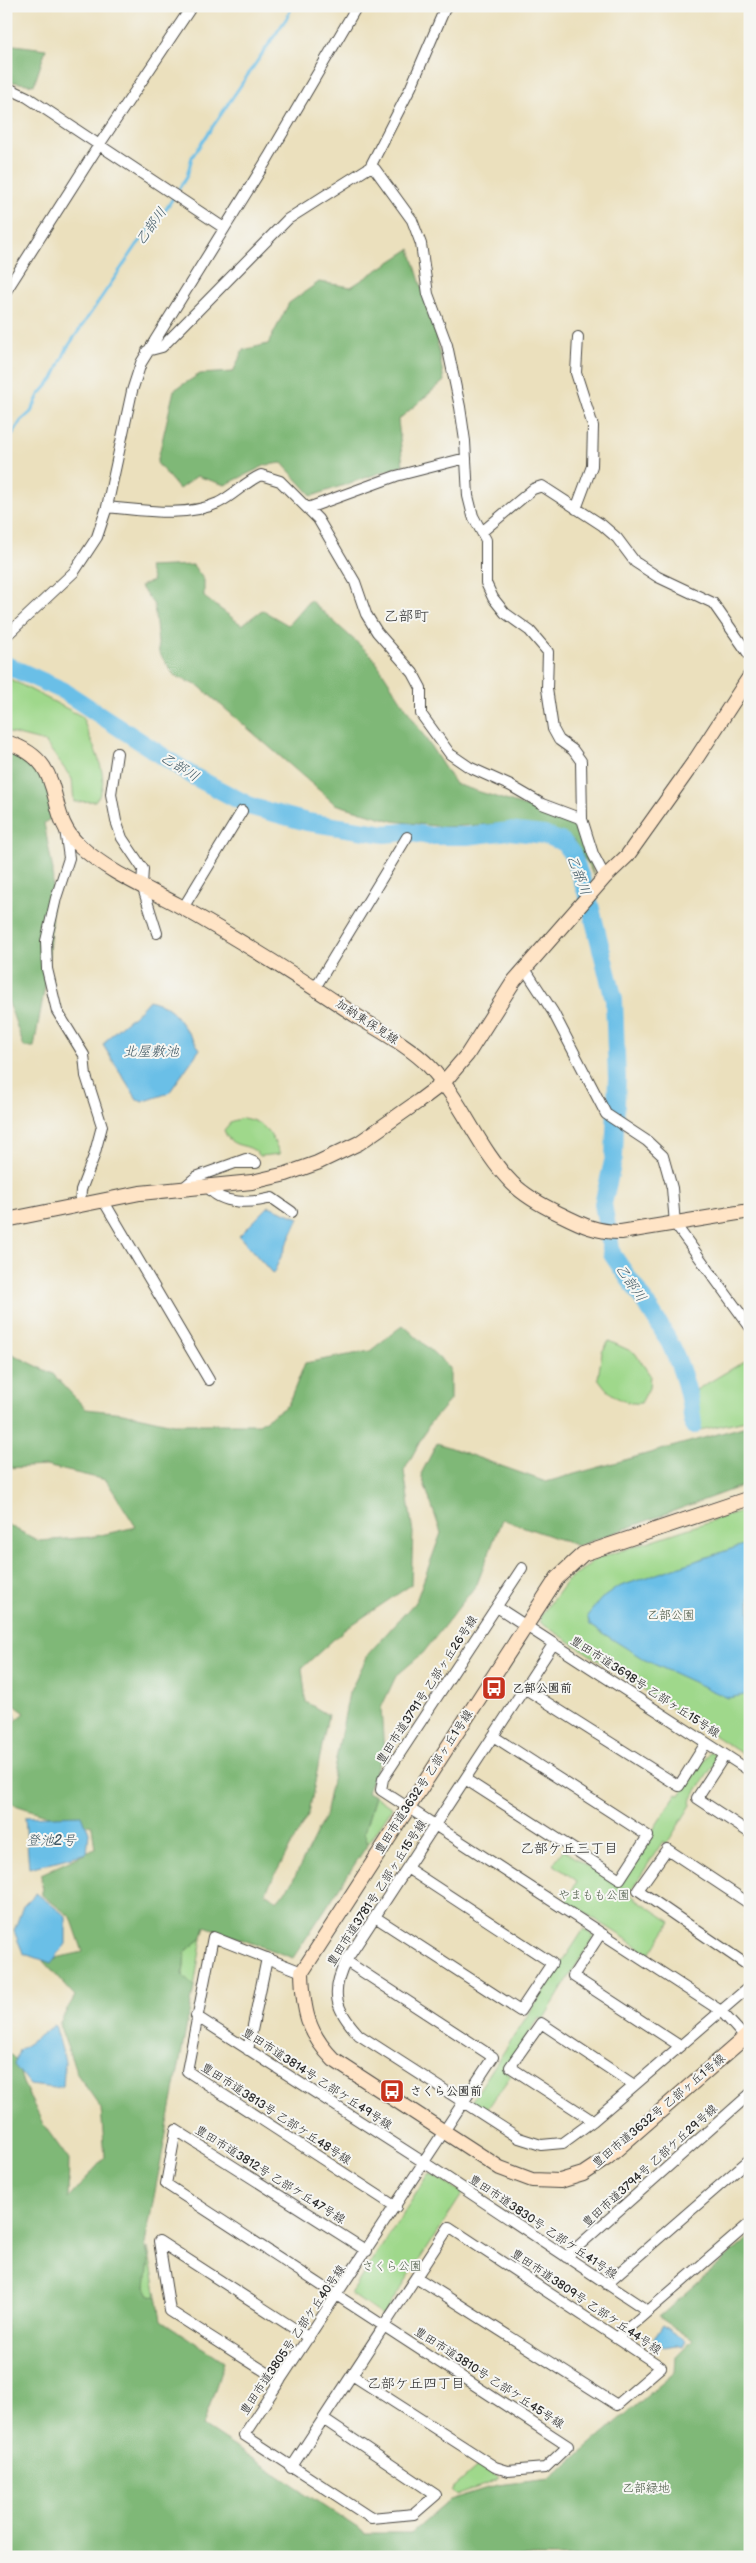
<svg xmlns="http://www.w3.org/2000/svg" width="756" height="2563" viewBox="0 0 756 2563" font-family="'Balsamiq Sans','Klee One',sans-serif">
<rect width="100%" height="100%" fill="#f6f6f2"/>
<filter id="ink" filterUnits="userSpaceOnUse"><feTurbulence type="fractalNoise" baseFrequency=".02" numOctaves="2"/><feDisplacementMap in="SourceGraphic" scale="10" xChannelSelector="R" yChannelSelector="G"/><feConvolveMatrix kernelMatrix="1 2 1 2 8 2 1 2 1" color-interpolation-filters="sRGB"/></filter>
<filter id="wash" filterUnits="userSpaceOnUse"><feTurbulence type="fractalNoise" baseFrequency=".0096" numOctaves="4" result="noise"/><feDisplacementMap in="SourceGraphic" scale="20" xChannelSelector="R" yChannelSelector="G"/><feGaussianBlur stdDeviation="1.12" result="paint"/><feColorMatrix in="noise" values="0 0 0 0 0 0 0 0 0 0 0 0 0 0 0 0 0 1.4 0 .05"/><feComposite in="paint" operator="in"/></filter>
<g filter="url(#wash)">
<rect width="100%" height="100%" fill="#ebe0bd"/>
<path fill="#9fd88b" stroke="#65825b" d="M6,677L83,717C88,741 116,779 95,801L74,802L72,779L45,742L6,732Z
M243,1118C266,1122 271,1134 280,1154L260,1156C248,1140 232,1152 224,1130L232,1121Z
M609,1341L635,1353L650,1375L649,1388L641,1403C621,1405 608,1393 598,1378L602,1352Z
M750,1358V1419L700,1430L696,1390Z
M750,1508V1759L541,1623L540,1617L565,1583L596,1559Z
M710,1751L718,1756L717,1760L690,1801L691,1805L666,1845L663,1841L629,1894L671,1922L650,1954L566,1901L577,1881L553,1864L563,1850L613,1883L620,1884L653,1836L651,1833L677,1793L680,1795Z
M375,1796L392,1808L368,1844L364,1833Z
M584,1929L594,1936L543,2020L539,2018L505,2070L511,2075L484,2114L471,2102Z
M202,1938L194,1987L183,1976L185,1952Z
M431,2174L463,2193L384,2314L381,2315L351,2294L428,2175Z
M148,2248L157,2296L150,2295L146,2289Z
M481,2464L499,2478C486,2486 471,2489 456,2495L451,2490Z"/>
<path fill="#7fb877" stroke="#557251" d="M6,44L46,49L34,85L6,81Z
M410,249L436,334L444,381L398,420L403,465L312,496L282,463L266,465L225,485L197,476L179,489L157,463L174,390L200,374L233,372L243,350L268,344L289,303L319,282L351,287Z
M193,565L204,580V597L242,625L262,610L288,625L310,600L373,657L455,784L577,823L594,875L573,840L555,831L497,824L444,827L393,821L335,804L199,686L175,676L159,653L154,605L140,586L153,581L148,567Z
M6,747L15,750L42,772L56,815L44,823L53,871L51,928L47,975L34,1047H24L6,995Z
M403,1325L450,1368V1400L430,1423L404,1471L413,1533L411,1585L344,1630L302,1668L306,1702L328,1715L309,1813L265,1893L277,1901L292,1882L325,1816L349,1693L369,1653L416,1601L441,1533L421,1474L437,1443L546,1482L750,1425V1483L578,1546L502,1519L477,1584L423,1653L396,1676L381,1708L384,1752L367,1792L375,1796L364,1833L368,1844L293,1958L205,1926L202,1938L185,1952L183,1976L194,1987L145,2244L149,2260L146,2287L150,2295L157,2296L161,2320L224,2362L203,2426L365,2533H411L449,2500L497,2485L550,2479L675,2372L676,2357L693,2340L659,2317L750,2237V2557H6V2050L17,2061L22,2081L43,2124L69,2160L68,2199L105,2157L101,2108L77,2074L59,2024L75,1996L43,1961L83,1952L71,1917L42,1895L41,1874L95,1849L92,1826L49,1816L6,1802V1729L25,1713L6,1699V1524L39,1541L92,1537L136,1527L106,1480L46,1466L6,1468V1351L53,1374L86,1409L123,1413L173,1424H259L288,1405L305,1363L370,1351Z"/>
<path fill="#6bbfe7" stroke="#4b7589" d="M149,1000L164,1005L172,1011L200,1049L169,1093L142,1102L137,1099L103,1045C116,1026 135,1018 149,1000Z
M269,1206L299,1218L273,1274L239,1236Z
M749,1543L750,1694L728,1698L645,1660L590,1625L587,1616L601,1599L618,1587Z
M6,1701L10,1702L16,1718L6,1726Z
M82,1815L89,1833L87,1853L29,1868L25,1817Z
M36,1893L66,1916V1944L51,1963L23,1953L14,1931L23,1906Z
M55,2025L65,2061L63,2086L54,2088L30,2085L14,2065L19,2050Z
M663,2325L686,2341L683,2347L675,2345L663,2347L654,2339Z"/>
<g fill="none" stroke-linecap="round" stroke-linejoin="round">
<path stroke="#6bbfe7" stroke-width="3" d="M6,444L21,421L31,412L39,395L53,379L67,348L137,245L166,209L187,176L192,157L288,16L292,6"/>
<path stroke="#6bbfe7" stroke-width="18" d="M6,665L62,690L193,776L252,807L307,822L385,834L406,832L430,836H467L509,831L544,835L563,842L572,854L588,897L614,1000L617,1078L614,1157L603,1204L612,1254C651,1313 686,1350 693,1425"/>
</g>
</g>
<g filter="url(#ink)">
<g fill="none" stroke-linecap="round" stroke-linejoin="round">
<defs>
<path id="street" d="M6,87L27,97L224,228
M370,167L375,169L412,220L421,244L428,294L447,345L460,407L465,441L468,496L473,516L486,540V583L493,598L505,613L530,631L548,652L547,689L553,729L559,740L573,750L581,761L582,819L593,854L605,877
M6,291L99,145L192,6
M147,351L162,347L288,219L370,167L411,87L446,6
M107,507C142,510 185,518 218,503C234,495 245,482 261,475L280,481L318,519L355,582L366,614L377,632L413,673L421,688V714L450,754L469,767L511,786L542,804L582,819
M308,508L396,476L466,458
M576,509L592,466L593,426L576,373L578,337
M483,531L533,489L542,486L602,525L617,538L635,562L658,577L713,603L750,656
M6,636L74,572L97,537L107,507L132,391L141,363L268,158L357,6
M117,753L111,794L116,821L122,838L143,869L142,885L157,933
M65,829L69,858L56,898L46,941L47,969L57,1011L84,1055L86,1076L102,1126L94,1156L81,1190L80,1204
M183,908L242,811
M525,969L553,1012L606,1114L647,1141L663,1156L672,1188L675,1224L750,1327
M315,988L407,837
M208,1187C222,1206 252,1203 272,1198L292,1212
M183,1188L196,1177L246,1159L256,1163H234
M103,1200L209,1380
M522,1568L383,1779L381,1790L721,2011L750,2043
M497,1607L750,1771
M554,1643L346,1961C330,1993 335,2009 359,2035L519,2138L541,2145L563,2143L593,2121L750,1986
M524,1688L679,1786L706,1743
M725,1755L697,1798L750,1833
M465,1779L620,1879L648,1836L493,1736
M750,1904L667,1849L638,1890L750,1967
M375,1917L520,2011L552,1963L407,1868
M601,1933L573,1976L680,2046
M302,1972L213,1937L187,2071L396,2207
M196,2016L431,2167L648,2311
M248,2050L267,1958
M593,2121L510,2067L541,2023L634,2085
M159,2241L170,2311L280,2381
M159,2241L309,2338
M566,2257L750,2094
M606,2284L750,2159
M618,2337L750,2223
M352,2375L495,2467L508,2471L545,2468L568,2446L166,2184L176,2130L367,2251
M323,2419L436,2495L414,2514L371,2518L244,2435L493,2057L346,1961
M291,2468C344,2387 396,2307 449,2227L661,2367L617,2405L416,2277"/>
<path id="secondary" d="M6,742C72,763 41,812 80,846C108,872 145,887 178,905C238,939 297,976 355,1015C380,1031 408,1045 429,1066C462,1100 478,1149 512,1183C525,1196 543,1206 560,1214C582,1225 596,1232 621,1232L750,1211
M6,1220L140,1193L252,1182L286,1174L317,1163L359,1143L419,1101L443,1083L467,1055L514,981L605,877L627,856L694,762L750,676
M750,1498L583,1554L557,1578L302,1972C303,2009 307,2033 334,2060L500,2168L532,2180L560,2181L583,2174L607,2158L750,2033"/>
</defs>
<use href="#street" stroke="#484641" stroke-width="12"/>
<use href="#secondary" stroke="#484641" stroke-width="16"/>
<use href="#street" stroke="#fff" stroke-width="10"/>
<use href="#secondary" stroke="#ffe4c6" stroke-width="14"/>
</g>
</g>
<defs>
<symbol id="bus-square" viewBox="-11 -11 22 22"><rect x="-9" y="-9" width="18" height="18" rx="4" fill="#c8321e" stroke="#f6f6f2"/><path d="M-5-6H5V4H4V6H2V4H-2V6H-4V4H-5ZM-3.5-4V0h7V-4ZM-3.5 1.2v1.5H-2V1.2ZM2 1.2v1.5H3.5V1.2Z" fill="#fff"/></symbol>
</defs>
<g fill-rule="evenodd">
<use href="#bus-square" x="480" y="1674" width="28" height="28"/>
<use href="#bus-square" x="378" y="2077" width="28" height="28"/>
</g>
<g text-anchor="middle" dominant-baseline="central" stroke-width="4" stroke-linejoin="round" paint-order="stroke">
<g font-size="12" fill="#2b2b2b" stroke="#f6f6f2">
<text transform="translate(367 1022) rotate(33)">加納東保見線</text>
<text transform="translate(645 1687) rotate(33)">豊田市道3698号 乙部ヶ丘15号線</text>
<text transform="translate(427 1690) rotate(-57)">豊田市道3791号 乙部ヶ丘26号線</text>
<text transform="translate(424 1782) rotate(-57)">豊田市道3632号 乙部ヶ丘1号線</text>
<text transform="translate(377 1893) rotate(-57)">豊田市道3781号 乙部ヶ丘15号線</text>
<text transform="translate(317 2079) rotate(33)">豊田市道3814号 乙部ケ丘49号線</text>
<text transform="translate(659 2111) rotate(-40)">豊田市道3632号 乙部ヶ丘1号線</text>
<text transform="translate(276 2114) rotate(33)">豊田市道3813号 乙部ケ丘48号線</text>
<text transform="translate(650 2166) rotate(-42)">豊田市道3794号 乙部ケ丘29号線</text>
<text transform="translate(270 2175) rotate(32)">豊田市道3812号 乙部ケ丘47号線</text>
<text transform="translate(543 2227) rotate(34)">豊田市道3830号 乙部ケ丘41号線</text>
<text transform="translate(586 2302) rotate(34)">豊田市道3809号 乙部ケ丘44号線</text>
<text transform="translate(293 2340) rotate(-56)">豊田市道3805号 乙部ケ丘40号線</text>
<text transform="translate(489 2378) rotate(33)">豊田市道3810号 乙部ケ丘45号線</text>
</g>
<g font-size="12" fill="#485643" stroke="#f6f6f2">
<text x="671" y="1615">乙部公園</text>
<text x="594" y="1895">やまもも公園</text>
<text x="392" y="2266">さくら公園</text>
<text x="646" y="2488">乙部緑地</text>
</g>
<g font-size="12" font-weight="bold" fill="#2b2b2b" stroke="#f6f6f2" text-anchor="start">
<text x="512" y="1688">乙部公園前</text>
<text x="410" y="2091">さくら公園前</text>
</g>
<g font-size="14" font-style="italic" fill="#3e5763" stroke="#f6f6f2">
<text transform="translate(151 226) rotate(-54)">乙部川</text>
<text transform="translate(180 767) rotate(32)">乙部川</text>
<text transform="translate(579 875) rotate(69)">乙部川</text>
<text x="151" y="1051">北屋敷池</text>
<text transform="translate(631 1283) rotate(56)">乙部川</text>
<text x="51" y="1840">登池2号</text>
</g>
<g font-size="14" fill="#2b2b2b" stroke="#f6f6f2">
<text x="569" y="1848">乙部ケ丘三丁目</text>
<text x="416" y="2383">乙部ケ丘四丁目</text>
</g>
<g font-size="15" fill="#2b2b2b" stroke="#f6f6f2">
<text x="406" y="616">乙部町</text>
</g>
</g>
<rect width="756" height="2563" fill="none" stroke="#f6f6f2" stroke-width="25"/>
</svg>
